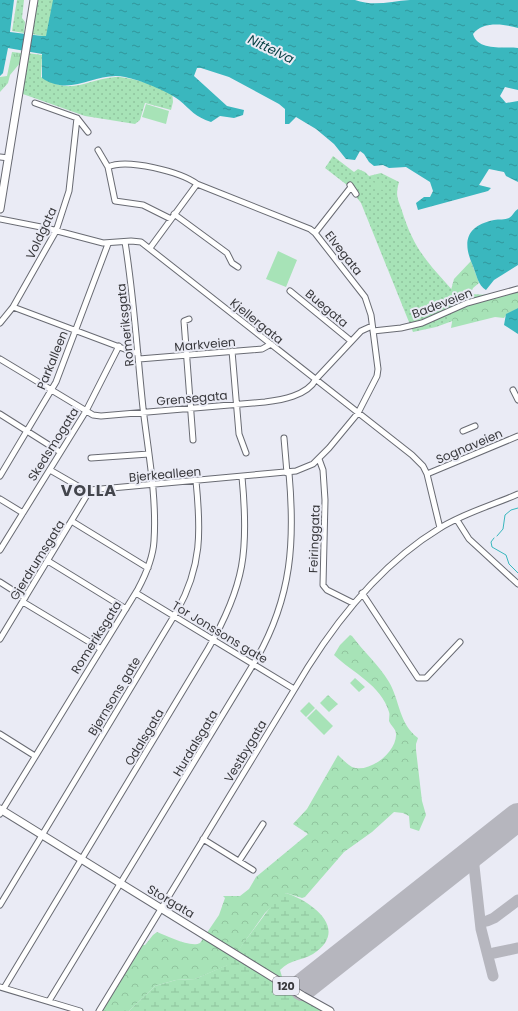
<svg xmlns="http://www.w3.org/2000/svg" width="518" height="1011" viewBox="0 0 518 1011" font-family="Poppins,sans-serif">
<defs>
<pattern id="grass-dots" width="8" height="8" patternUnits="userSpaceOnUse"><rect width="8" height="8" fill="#a7e3b7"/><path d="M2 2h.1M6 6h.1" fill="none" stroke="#90c49e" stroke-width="1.8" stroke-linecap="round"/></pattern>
<pattern id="forest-crowns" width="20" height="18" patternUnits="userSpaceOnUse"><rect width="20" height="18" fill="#a7e3b7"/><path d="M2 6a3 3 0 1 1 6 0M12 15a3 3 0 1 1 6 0" fill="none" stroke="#90c49e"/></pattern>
<pattern id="wetland-marsh" width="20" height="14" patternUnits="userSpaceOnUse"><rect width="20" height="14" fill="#a7e3b7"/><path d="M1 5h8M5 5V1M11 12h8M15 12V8" fill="none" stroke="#90c49e"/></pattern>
<pattern id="park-tufts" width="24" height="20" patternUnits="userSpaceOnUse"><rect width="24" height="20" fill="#a7e3b7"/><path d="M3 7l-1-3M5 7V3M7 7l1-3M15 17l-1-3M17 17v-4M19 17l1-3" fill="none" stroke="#90c49e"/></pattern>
<pattern id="water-ripples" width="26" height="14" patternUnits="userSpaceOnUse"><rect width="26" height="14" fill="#3ab7be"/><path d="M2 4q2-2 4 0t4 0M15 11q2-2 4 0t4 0" fill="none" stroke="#32969c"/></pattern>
</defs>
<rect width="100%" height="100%" fill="#eaebf5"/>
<path fill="url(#grass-dots)" d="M17,0H24L22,18L25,22L24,33L12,31Z
M37,0H54L48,37L32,34Z
M27,53L42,55L41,77C73,96 84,80 115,77C130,76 158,87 172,91L173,102L171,110L145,103L140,120L135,124L85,116L20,93Z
M333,156L354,172L358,169L365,172L369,176L381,173L399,182C395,196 398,199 402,211C414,250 429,264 455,293L487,295L488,308L436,327L413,332L361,203L347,185L325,168Z"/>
<path fill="url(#forest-crowns)" d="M471,261L479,283L473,288L471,293L475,296L502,292L518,286V308L507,314L504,318L495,317L451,328L454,310L451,290L454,279Z
M350,635L352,636C363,651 379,665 389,682C400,701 399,724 418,738L416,744V750L422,801L426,815L419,831L410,828L409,816L403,813L394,812L372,832L344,852L305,897L302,898L286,893L265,913L228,965L195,979L176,980L155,986L129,1011H102L143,945H145L153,935L157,932C167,936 191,948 200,943L219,915L225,898L223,896H240L249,889L256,877L308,834L293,824L307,809L338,755C342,759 347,764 352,767C369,774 397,752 396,734C396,729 391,726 389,721C389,718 390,714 389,712C381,685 353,673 334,655L340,645Z"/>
<path fill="url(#wetland-marsh)" d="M286,893C313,902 350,930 313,954C301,961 291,959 280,970L283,980L324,1011H129L155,986L176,980L195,979L227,965L278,897Z"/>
<path fill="url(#park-tufts)" d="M12,52L21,53L20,63L10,75L8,83L0,92V77L7,76Z
M376,179H381L382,184L385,185L384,190L373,189L372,182L376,183Z
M328,695L338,704L329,712L320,703Z"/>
<path fill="#a7e3b7" d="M146,104L169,111L166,124L142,117Z
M278,251L297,260L286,287L266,279Z
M355,678L365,687L359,692L350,683Z
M309,702L315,708L306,717L300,711Z
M316,709L333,726L324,735L307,718Z"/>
<path fill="url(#water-ripples)" d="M0,0H14L10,32L42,36H46L53,0H355C374,7 391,1 410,0C446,0 482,0 518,0V28C504,24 483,21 473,34C478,52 505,46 518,48V90L505,87L500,96L506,103L518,101V182L506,176L504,172L489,169L479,185L491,188L488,191L418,210L416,203L424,197H430L433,191L430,182L406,167L389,168L383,165L374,166L369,162L364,154L360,151L355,160L346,159L334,144L316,129L296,117L289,124H285V109L279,104L229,77L201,68H197L194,76L227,106L244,110L243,115L234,118L220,116L211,122C195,117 191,110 179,100C167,91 140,80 125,77C95,71 71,98 42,78V54L8,48L3,73L0,76Z
M518,209V265L494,280L486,290C478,286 476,273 473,266C462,242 466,226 494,220C499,219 505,220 509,218C513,216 514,211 518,209Z
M518,308V334L504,325L506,314Z"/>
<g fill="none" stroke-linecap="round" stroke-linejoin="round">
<path stroke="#3ab7be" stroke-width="1" d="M497,536L503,529L505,515L511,510L518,508
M494,538L491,542L492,547L506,555L509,564L518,573"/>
<path stroke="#b6b6be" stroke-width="11" d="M513,821L518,819
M461,862L467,860L471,861L474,866L475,852L480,847
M474,866L481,929L493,976
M487,921L494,918L518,900
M494,953L518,948"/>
<path stroke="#b6b6be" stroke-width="28" d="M303,987L518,817"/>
<defs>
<path id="minor" d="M35,103L77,118L88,132
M98,150L108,167
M0,157L9,158
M350,185L356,194
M174,214L227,253L232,263L238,267
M0,219L46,228L103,243L131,241L141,242L412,455L423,466L427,474L440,528
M171,219L143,205L115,201L108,167C127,158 181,172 197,184
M315,233L351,187
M290,291L351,341
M13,307L138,354
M189,319L184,321L193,440
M0,323L13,307L56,231L69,191L77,118
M373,331L401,328L422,323L467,303L518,289
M232,351L239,434L246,453
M0,359L93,415L101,416L265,402C281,400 307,396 316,379L361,331L372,326
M139,359L262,349L271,344
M513,390L518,400
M0,414L60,452
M463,431L475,426
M284,438L287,473
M91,458L149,454
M319,459L323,470L325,500L323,585L327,590L353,603
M50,470L83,489L90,490L296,471L313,464L329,448L358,413L377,376L378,369L371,315L365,297L315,233L310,229L197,184L150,248
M427,474L518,436
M0,476L56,382L108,244
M0,499L23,513
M457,520L469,539L518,584
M73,522L148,568
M0,550L86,411L119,346
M48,561L126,609
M0,582L25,598
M136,593L294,689
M362,593L418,678H426L460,642
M23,602L101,649
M0,639L90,490
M0,734L35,756
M0,814L138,589C146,574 153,558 154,541C157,497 148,451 143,408C137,352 134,297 125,242
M203,839L253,870
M239,861L263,824
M0,905L177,611C202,566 201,531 196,481
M0,987L80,1011
M4,988L208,649C245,585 249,550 242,477
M49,1001L257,658C292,596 295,541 289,473
M99,1011L308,667C342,613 384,562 440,528C464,513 493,505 518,494"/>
<path id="major" d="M0,209L34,0
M0,809L303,996L330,1011"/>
</defs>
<use href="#minor" stroke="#696b73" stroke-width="7"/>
<use href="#major" stroke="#696b73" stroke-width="9"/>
<use href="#minor" stroke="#fff" stroke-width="5"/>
<use href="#major" stroke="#fff" stroke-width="7"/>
</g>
<g text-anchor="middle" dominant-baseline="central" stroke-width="4" stroke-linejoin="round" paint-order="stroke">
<rect fill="#eaebf5" stroke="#6d6e74" stroke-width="1" x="273" y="977" width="26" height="18" rx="3"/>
<g font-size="11" font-weight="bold" fill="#38383c">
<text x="286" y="986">120</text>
</g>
<g font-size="12" fill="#38383c" stroke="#eaebf5">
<text transform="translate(41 233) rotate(-65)">Voldgata</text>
<text transform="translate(344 253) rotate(52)">Elvegata</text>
<text transform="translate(442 303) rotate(-21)">Badeveien</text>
<text transform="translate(327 308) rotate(40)">Buegata</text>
<text transform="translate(257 321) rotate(39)">Kjellergata</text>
<text transform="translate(125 325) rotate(-96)">Romeriksgata</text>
<text transform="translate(205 344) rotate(-5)">Markveien</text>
<text transform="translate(52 360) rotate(-68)">Parkalleen</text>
<text transform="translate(192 398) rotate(-5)">Grensegata</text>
<text transform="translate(53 444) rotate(-58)">Skedsmogata</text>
<text transform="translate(469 446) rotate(-23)">Sognaveien</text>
<text transform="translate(165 474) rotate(-5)">Bjerkealleen</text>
<text transform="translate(314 539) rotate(-88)">Feiringgata</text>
<text transform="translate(37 560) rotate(-58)">Gjerdrumsgata</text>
<text transform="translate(220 632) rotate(31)">Tor Jonssons gate</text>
<text transform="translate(96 637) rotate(-58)">Romeriksgata</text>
<text transform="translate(114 696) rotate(-59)">Bjørnsons gate</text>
<text transform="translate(144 737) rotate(-59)">Odalsgata</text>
<text transform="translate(195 743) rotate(-59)">Hurdalsgata</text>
<text transform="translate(245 751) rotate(-59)">Vestbygata</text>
<text transform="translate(171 901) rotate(31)">Storgata</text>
</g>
<g font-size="13" font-style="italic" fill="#053f42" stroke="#eaebf5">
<text transform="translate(271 49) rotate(26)">Nittelva</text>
</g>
<g font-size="16" font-weight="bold" letter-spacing="1" fill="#43454c" stroke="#eaebf5">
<text x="89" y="490">VOLLA</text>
</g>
</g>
</svg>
